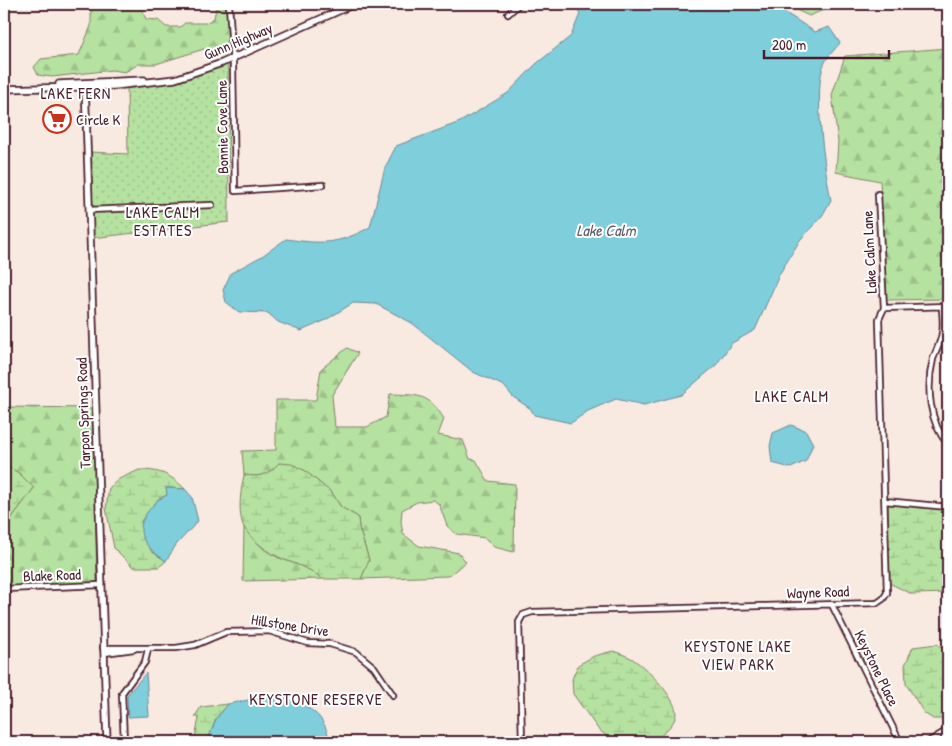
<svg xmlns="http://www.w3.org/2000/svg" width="952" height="746" viewBox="0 0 952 746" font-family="'Patrick Hand',sans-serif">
<defs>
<pattern id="grass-dots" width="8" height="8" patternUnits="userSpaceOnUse" patternTransform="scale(1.25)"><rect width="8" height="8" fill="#b5e2a0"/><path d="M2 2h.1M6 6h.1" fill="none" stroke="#9dc18a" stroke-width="1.8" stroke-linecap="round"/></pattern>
<pattern id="forest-firs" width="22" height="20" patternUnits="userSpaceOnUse" patternTransform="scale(1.25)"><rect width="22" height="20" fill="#b5e2a0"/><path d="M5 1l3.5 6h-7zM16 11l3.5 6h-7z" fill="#9dc18a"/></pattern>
<pattern id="wetland-marsh" width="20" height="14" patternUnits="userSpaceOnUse" patternTransform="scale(1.25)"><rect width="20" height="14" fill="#b5e2a0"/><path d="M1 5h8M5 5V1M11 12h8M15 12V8" fill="none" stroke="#9dc18a"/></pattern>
</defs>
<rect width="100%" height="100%" fill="#f9eae1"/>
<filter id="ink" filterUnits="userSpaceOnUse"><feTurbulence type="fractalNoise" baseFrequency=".02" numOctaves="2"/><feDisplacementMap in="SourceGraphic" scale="10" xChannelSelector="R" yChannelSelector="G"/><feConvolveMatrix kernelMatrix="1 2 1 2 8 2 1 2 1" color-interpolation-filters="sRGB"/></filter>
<g filter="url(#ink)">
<path fill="url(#grass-dots)" stroke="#808066" d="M228,62L229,222L92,238V212L214,206V202L92,207L90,152L128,154L127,87L175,81Z"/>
<path fill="url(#forest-firs)" stroke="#808066" d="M91,4H139L146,19L158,20L166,27H180L185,23H206L214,18L217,4H226C225,23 237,44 212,54L204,49L156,64H139L125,72L112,70L52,77L38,75L34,67L41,59L79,55L91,26Z
M790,4H838L809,16L788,6Z
M948,48V299L886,300L880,181L836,172L838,142L832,95L845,56Z
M347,348L358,353L332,395L335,427H367L386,417L390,394C417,395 429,393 444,419L438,435L463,440L470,459L476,460L488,481L515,484L514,552L494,547L485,538L456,534L447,526L439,504L433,500L417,502L402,510L401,522L403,534L419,546L459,553L466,562L448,576L361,579L369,560L359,528L358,517L341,507L332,493L304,470L279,463C267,476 260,477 244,475L242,451L276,450V400H316L321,369Z
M4,407L93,408L97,583L4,586V528L34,488L19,473L4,465Z
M244,525C250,533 257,544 265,550C283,563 305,563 322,579L243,581Z"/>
<path fill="url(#wetland-marsh)" stroke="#808066" d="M279,463L291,464L304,470L332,493L341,507L358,517L359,528L369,560L361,579H322C309,568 303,567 288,561C273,556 246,538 242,522C238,508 241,489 244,475C260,477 267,476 279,463Z
M4,465L19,473L34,488L4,528V498L7,491L4,481Z
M139,470C160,470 170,474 185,489L166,488L168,495L159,498L141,521L151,551L166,561L159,567H133L114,548L106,508L109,488L119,479Z
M888,503L948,509V593L912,594L889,583Z
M937,644L948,652V719H933L924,713L906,684L905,665L913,647Z
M613,651C619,653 625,655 631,658C645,666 677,698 676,714C674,728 662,730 658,742H614L598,729L573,694L572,679L578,665L594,656Z
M228,704L216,719L207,742H194L199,718L195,716L201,707Z"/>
<path fill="#7fcedb" stroke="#6a8895" d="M573,4H772L815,32L829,27L840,43C835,49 829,55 825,62C812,86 825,172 831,200L822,216L800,240L780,273L755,330L732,343L716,365L681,395L644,405L616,399L588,411L571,423L534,415L531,409L513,397L504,386L473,372L412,323L376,304L353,303L324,321L301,331L278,322L268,313L239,312L226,302L223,290L231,273L262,256L286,239C321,244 338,245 370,227L385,168L396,146L460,122L508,93L536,64L571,36L580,14Z
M791,425L806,431L813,444L806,461L791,468L772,463L770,446L773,433Z
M166,488L185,489L192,497L198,521L176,545L166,561C146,548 131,532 149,510C155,503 159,498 167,495Z
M146,673L149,716L128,717L127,695Z
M273,695C304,705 323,708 330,742H207L216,719L228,704Z"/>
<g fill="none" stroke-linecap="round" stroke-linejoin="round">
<defs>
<path id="minor" d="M229,4L233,65L235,191L323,185
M508,14L519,4
M878,194L884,308
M89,210L212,205
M942,306C942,315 944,325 942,333C941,342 936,351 933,359C926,387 929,423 948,444
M885,501L948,507
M4,589L101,585
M832,605L900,742
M103,648H176L195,645L226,632L269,631L308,643L330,644L356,652L374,667L393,695
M104,653L134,649
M124,742L122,693L145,662L148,649
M522,742L519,622L523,615L532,612L877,603L883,599L887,593L879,319L884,308L948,306
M928,742L948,730"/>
<path id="secondary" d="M85,83L107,742
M59,84L144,80
M4,89L114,86L175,79L222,63L354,4"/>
</defs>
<use href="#minor" stroke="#4a1f2b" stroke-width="8"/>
<use href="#secondary" stroke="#4a1f2b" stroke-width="9"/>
<use href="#minor" stroke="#fff" stroke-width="4.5"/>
<use href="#secondary" stroke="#fff" stroke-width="5.5"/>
</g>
</g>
<defs>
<symbol id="supermarket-ring" viewBox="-11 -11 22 22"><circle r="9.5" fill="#fff" stroke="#c8321e" stroke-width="1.5"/><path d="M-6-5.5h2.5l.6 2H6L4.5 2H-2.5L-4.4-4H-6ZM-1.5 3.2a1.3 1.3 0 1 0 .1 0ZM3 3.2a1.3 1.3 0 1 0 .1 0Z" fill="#c8321e"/></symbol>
</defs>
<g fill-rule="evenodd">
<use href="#supermarket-ring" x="41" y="103" width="32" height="32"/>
</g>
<g text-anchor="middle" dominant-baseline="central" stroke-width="4" stroke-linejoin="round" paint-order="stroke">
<g font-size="15" fill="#4a1f2b" stroke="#fff">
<text transform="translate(238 41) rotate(-23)">Gunn Highway</text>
<text transform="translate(222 127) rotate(-91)">Bonnie Cove Lane</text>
<text transform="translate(869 252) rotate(-93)">Lake Calm Lane</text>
<text transform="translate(83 413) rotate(-92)">Tarpon Springs Road</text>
<text transform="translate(52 575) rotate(-2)">Blake Road</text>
<text transform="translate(818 592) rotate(-2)">Wayne Road</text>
<text transform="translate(290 625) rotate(9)">Hillstone Drive</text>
<text transform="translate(877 668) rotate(64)">Keystone Place</text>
</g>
<g font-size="15" fill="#4a1f2b" stroke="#fff" text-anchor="start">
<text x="76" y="119">Circle K</text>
</g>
<g font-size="16" letter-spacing="1" fill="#4a1f2b" stroke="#fff">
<text x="76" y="93">LAKE FERN</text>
<text x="163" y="212">LAKE CALM<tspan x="163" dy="18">ESTATES</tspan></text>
<text x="792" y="396">LAKE CALM</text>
<text x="738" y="646">KEYSTONE LAKE<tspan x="738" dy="18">VIEW PARK</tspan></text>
<text x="316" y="699">KEYSTONE RESERVE</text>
</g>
<g font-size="16" font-style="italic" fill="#5d5c69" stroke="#fff">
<text x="606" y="230">Lake Calm</text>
</g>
</g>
<rect width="952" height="746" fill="none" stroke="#fff" stroke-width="20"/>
<rect x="10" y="10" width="932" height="726" fill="none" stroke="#4a1f2b" stroke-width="2" filter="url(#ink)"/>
<path d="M764 50v8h125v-8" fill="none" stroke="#4a1f2b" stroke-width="2.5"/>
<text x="772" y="50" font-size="15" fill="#4a1f2b" stroke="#ffffff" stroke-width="4" paint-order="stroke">200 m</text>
</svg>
